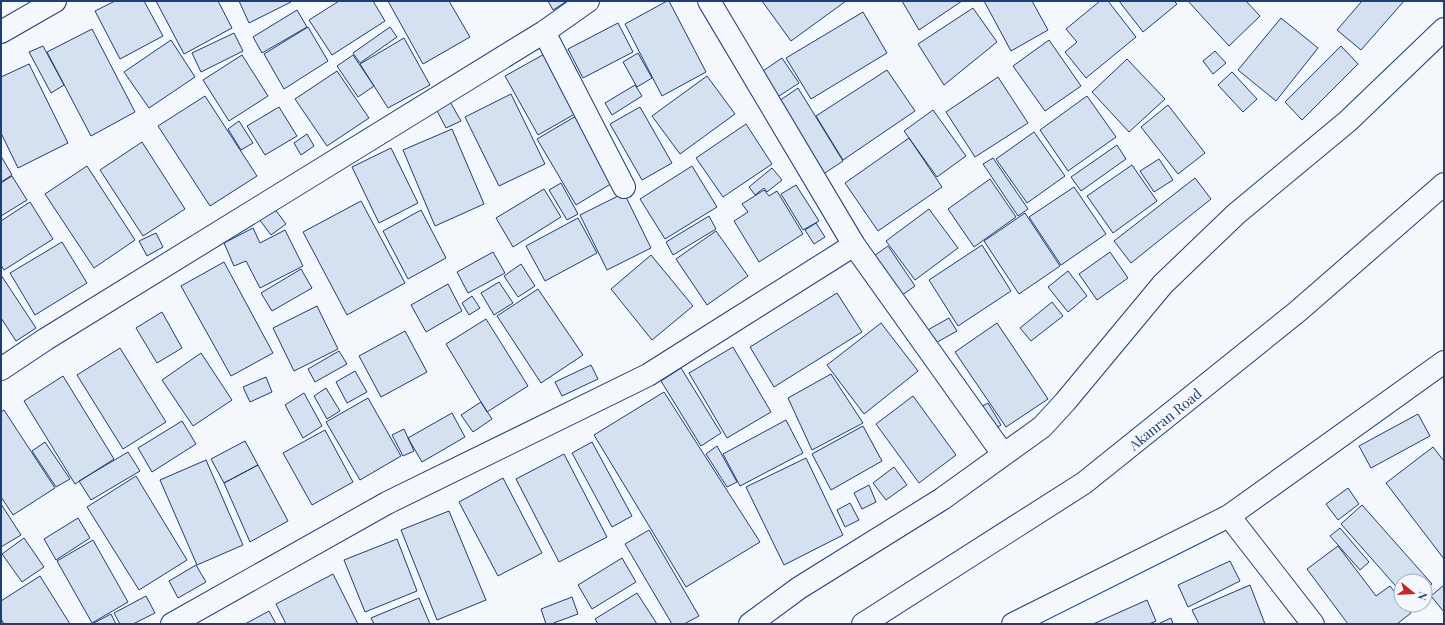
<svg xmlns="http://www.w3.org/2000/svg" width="1445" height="625" viewBox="0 0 1445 625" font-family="'Playfair Display',serif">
<rect width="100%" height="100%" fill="#f4f7fb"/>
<path fill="#d5e0f0" stroke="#1d3f73" d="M115,1H144L163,36L120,59L95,11Z
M156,1H218L232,28L184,54Z
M239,1H291V2L249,23Z
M339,1H373L385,21L332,55L309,20Z
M388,1H449L470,37L423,64Z
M548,1H567L553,10Z
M667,1H669L706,72L662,96L625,24Z
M762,1H846L791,41Z
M902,1H962L919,30Z
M984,1H1032L1048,30L1011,51Z
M1100,1H1108L1136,37L1086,78L1065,52L1077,42L1066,29Z
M1119,1H1174L1177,4L1143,32Z
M1188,1H1246L1260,16L1229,46Z
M1362,1H1404L1361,50L1337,30Z
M973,8L997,42L944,85L918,44Z
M297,10L307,27L262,53L253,37Z
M863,12L887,53L811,99L786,58Z
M1281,18L1318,48L1276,101L1238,70Z
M618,23L633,52L583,78L568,49Z
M308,27L328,61L284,89L264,54Z
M390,27L397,37L360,63L353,53Z
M92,29L135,112L91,136L47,52Z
M234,33L243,51L201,72L192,53Z
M404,38L430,85L388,108L360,64Z
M171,40L195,77L149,108L124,72Z
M1049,40L1081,86L1045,111L1013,66Z
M43,46L64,85L51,93L29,52Z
M1341,46L1358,64L1302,120L1285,102Z
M1215,51L1226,63L1213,74L1203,61Z
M548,52L580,111L538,135L505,76Z
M638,53L652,78L637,87L623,62Z
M242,55L268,96L229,121L203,80Z
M353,55L374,86L358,97L337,66Z
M782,58L799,83L776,98L760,73Z
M1127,59L1165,99L1129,132L1092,92Z
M29,64L68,143L18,168L1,133V77Z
M887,70L915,111L843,160L816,116Z
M337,71L369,118L327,146L295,99Z
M1232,72L1257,99L1243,112L1218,85Z
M707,76L735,114L680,154L652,116Z
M998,77L1028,123L975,157L946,112Z
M635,85L642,96L612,115L605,103Z
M798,88L843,161L822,175L776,103Z
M511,94L545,164L499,186L465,117Z
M205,96L257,176L210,206L158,126Z
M1087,96L1116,137L1068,171L1040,130Z
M449,100L461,121L446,128L435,107Z
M1168,105L1205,153L1178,174L1141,127Z
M279,107L297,136L265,155L247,126Z
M640,107L672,163L642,180L610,124Z
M933,110L966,156L937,177L904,131Z
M576,116L614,182L576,205L537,139Z
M239,121L253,143L241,150L228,129Z
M746,124L772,164L723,197L696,158Z
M452,129L484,204L435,226L403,150Z
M1034,132L1065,176L1027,203L996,159Z
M307,134L314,146L301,155L294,143Z
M909,138L942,187L878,231L845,183Z
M142,142L185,209L143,236L100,170Z
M1117,145L1126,159L1081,191L1071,177Z
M391,148L418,203L379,223L352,167Z
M1,156L12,175L1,182Z
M993,158L1028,209L1018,216L983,164Z
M1159,159L1173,180L1154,192L1140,171Z
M1132,165L1157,201L1113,233L1087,196Z
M87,166L135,240L94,268L45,194Z
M692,166L717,207L665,239L640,199Z
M772,168L782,180L767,192L764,188L755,195L749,187Z
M12,176L27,200L1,216V183Z
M1195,178L1211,199L1131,263L1114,241Z
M990,179L1016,217L974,247L948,209Z
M561,183L578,214L567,220L549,190Z
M796,185L819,221L803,230L781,194Z
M1074,187L1106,234L1061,265L1029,217Z
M544,189L561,217L513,247L496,218Z
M764,190L769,196L777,191L803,234L759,262L734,221L748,212L742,204Z
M624,193L651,248L607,270L580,215Z
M361,201L405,283L347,315L303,232Z
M30,202L53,239L4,270L1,265V221Z
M271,204L286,224L271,235L256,215Z
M929,209L958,248L915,280L886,241Z
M421,210L446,258L408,279L383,231Z
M1025,213L1060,266L1019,294L984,241Z
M709,216L716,229L673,255L666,242Z
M578,218L597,253L545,281L526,246Z
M816,223L825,237L814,244L805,230Z
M253,228L260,243L285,230L303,266L260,288L246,261L234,266L224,243Z
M716,231L748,276L707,305L676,259Z
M156,233L163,247L147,256L139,241Z
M62,242L87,283L35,315L10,273Z
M982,245L1011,291L958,326L929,280Z
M888,246L915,286L898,298L871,258Z
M493,252L505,273L468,293L457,272Z
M1110,252L1128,278L1097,300L1079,274Z
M651,255L693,306L652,340L611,289Z
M224,262L273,353L231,376L181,286Z
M521,264L535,286L518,297L504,276Z
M301,269L312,288L272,311L261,293Z
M1068,271L1087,296L1068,312L1048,287Z
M1,275L36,328L16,341L1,318Z
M499,282L513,303L494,315L481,293Z
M448,284L462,311L426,332L411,305Z
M538,289L583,355L541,383L497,316Z
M837,293L862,332L774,387L750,347Z
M472,296L480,308L469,315L462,303Z
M1052,302L1063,316L1031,341L1020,328Z
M317,306L338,349L294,371L273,328Z
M162,312L182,348L157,363L136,328Z
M949,318L957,331L932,345L924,332Z
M486,319L528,386L487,412L446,344Z
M881,323L918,371L864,414L827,365Z
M997,323L1048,399L1006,427L955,352Z
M405,331L427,372L381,397L359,356Z
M733,347L771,412L727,438L689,373Z
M120,348L166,422L123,449L77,375Z
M339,351L347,364L315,382L308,369Z
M201,353L232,400L193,426L162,380Z
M591,365L598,379L562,396L555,382Z
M681,368L721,433L701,446L661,381Z
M355,371L367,392L347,403L336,382Z
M831,374L863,423L812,450L788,398Z
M63,376L114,459L75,484L24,401Z
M266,377L272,392L250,402L243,387Z
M326,388L340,411L327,419L314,396Z
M664,392L760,542L686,587L594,435Z
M304,393L322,426L303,438L285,405Z
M913,396L956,455L919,483L876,424Z
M368,398L401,456L360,480L326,422Z
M481,402L492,419L473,432L461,415Z
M988,403L1001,425L992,431L979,408Z
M4,410L55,488L13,515L1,497V412Z
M452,413L465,437L422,462L408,438Z
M1418,414L1430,436L1371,468L1359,446Z
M786,420L803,453L740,486L723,454Z
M182,421L196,444L152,472L138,448Z
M863,426L882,461L831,490L812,454Z
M404,429L414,451L403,456L392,435Z
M325,430L353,482L312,505L283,453Z
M245,441L258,465L224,483L211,459Z
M45,442L70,479L56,487L32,451Z
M592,442L632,516L612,527L572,453Z
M717,446L737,482L727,487L706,454Z
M1433,447L1444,461V559L1386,483Z
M128,452L140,471L91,500L79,481Z
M564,454L607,537L559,562L516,479Z
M806,458L843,535L784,565L746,487Z
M206,460L243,545L197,565L160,480Z
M258,465L288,521L250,542L224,483Z
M894,467L907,485L886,500L873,483Z
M136,476L187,560L139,590L87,507Z
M503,478L542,553L498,576L459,502Z
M869,485L876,502L862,509L854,493Z
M1348,488L1359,504L1338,520L1326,504Z
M850,503L859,520L845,527L837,510Z
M1,504L21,535L1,547Z
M1362,505L1432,584L1425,590V581H1401V592L1341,524Z
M449,511L486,600L437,620L401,530Z
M78,518L90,538L56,560L44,539Z
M1340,528L1369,562L1360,570L1330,536Z
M649,530L699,616L684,624H672L625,544Z
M24,538L44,567L22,582L2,554Z
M397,539L417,591L365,612L344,560Z
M93,540L128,602L92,623L57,561Z
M1338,546L1376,596L1390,586L1401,600V605H1405L1411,613L1397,624H1348L1307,569Z
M622,558L636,582L592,609L578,585Z
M1230,561L1240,581L1188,607L1178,585Z
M196,565L206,582L178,598L169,581Z
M333,574L358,624H286L276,604Z
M40,576L70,624H4L1,619V601Z
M1250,585L1265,624H1199L1192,610Z
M1444,585V612L1431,596Z
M637,593L657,624H598L595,619Z
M146,596L155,613L133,624H120L114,613Z
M572,597L578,614L551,624H546L541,609Z
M419,598L430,624H374L371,618Z
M1147,600L1156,621L1149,624H1093Z
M269,611L276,624H245Z
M111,614L116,624H92Z
M1171,618L1173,624H1158Z"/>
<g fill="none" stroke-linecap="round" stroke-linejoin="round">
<defs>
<path id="minor" d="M709,1L854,245L1003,454
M1,32L55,1
M544,32L624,187
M1,369L46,339L544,32L588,1
M1229,516L1313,624
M172,624L387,503L648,375L854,245"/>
<path id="major" d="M863,624L1084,483L1297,312L1444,184"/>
<path id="highway" d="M750,624L799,588L942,499L1042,427L1065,402L1163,284L1236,214L1348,121L1444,29
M1013,624L1229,516L1444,362"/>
</defs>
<use href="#minor" stroke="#1d3f73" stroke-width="24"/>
<use href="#major" stroke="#1d3f73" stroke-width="24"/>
<use href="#highway" stroke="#1d3f73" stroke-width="24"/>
<use href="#minor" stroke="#f4f7fb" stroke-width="22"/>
<use href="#major" stroke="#f4f7fb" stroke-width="22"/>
<use href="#highway" stroke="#f4f7fb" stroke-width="22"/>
</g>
<g text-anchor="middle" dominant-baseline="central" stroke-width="3" stroke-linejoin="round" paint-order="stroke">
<g font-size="14" fill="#1d3f73" stroke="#f4f7fb">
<text transform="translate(1165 419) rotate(-39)">Akanran Road</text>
</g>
</g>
<rect width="1445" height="625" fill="none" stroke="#1d3f73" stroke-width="4"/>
<g transform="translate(1413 593) rotate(108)"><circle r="19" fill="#f4f7fb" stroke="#9eadc5"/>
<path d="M0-3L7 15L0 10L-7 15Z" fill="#c62828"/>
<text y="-6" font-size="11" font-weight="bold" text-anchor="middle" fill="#1d3f73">N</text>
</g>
</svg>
